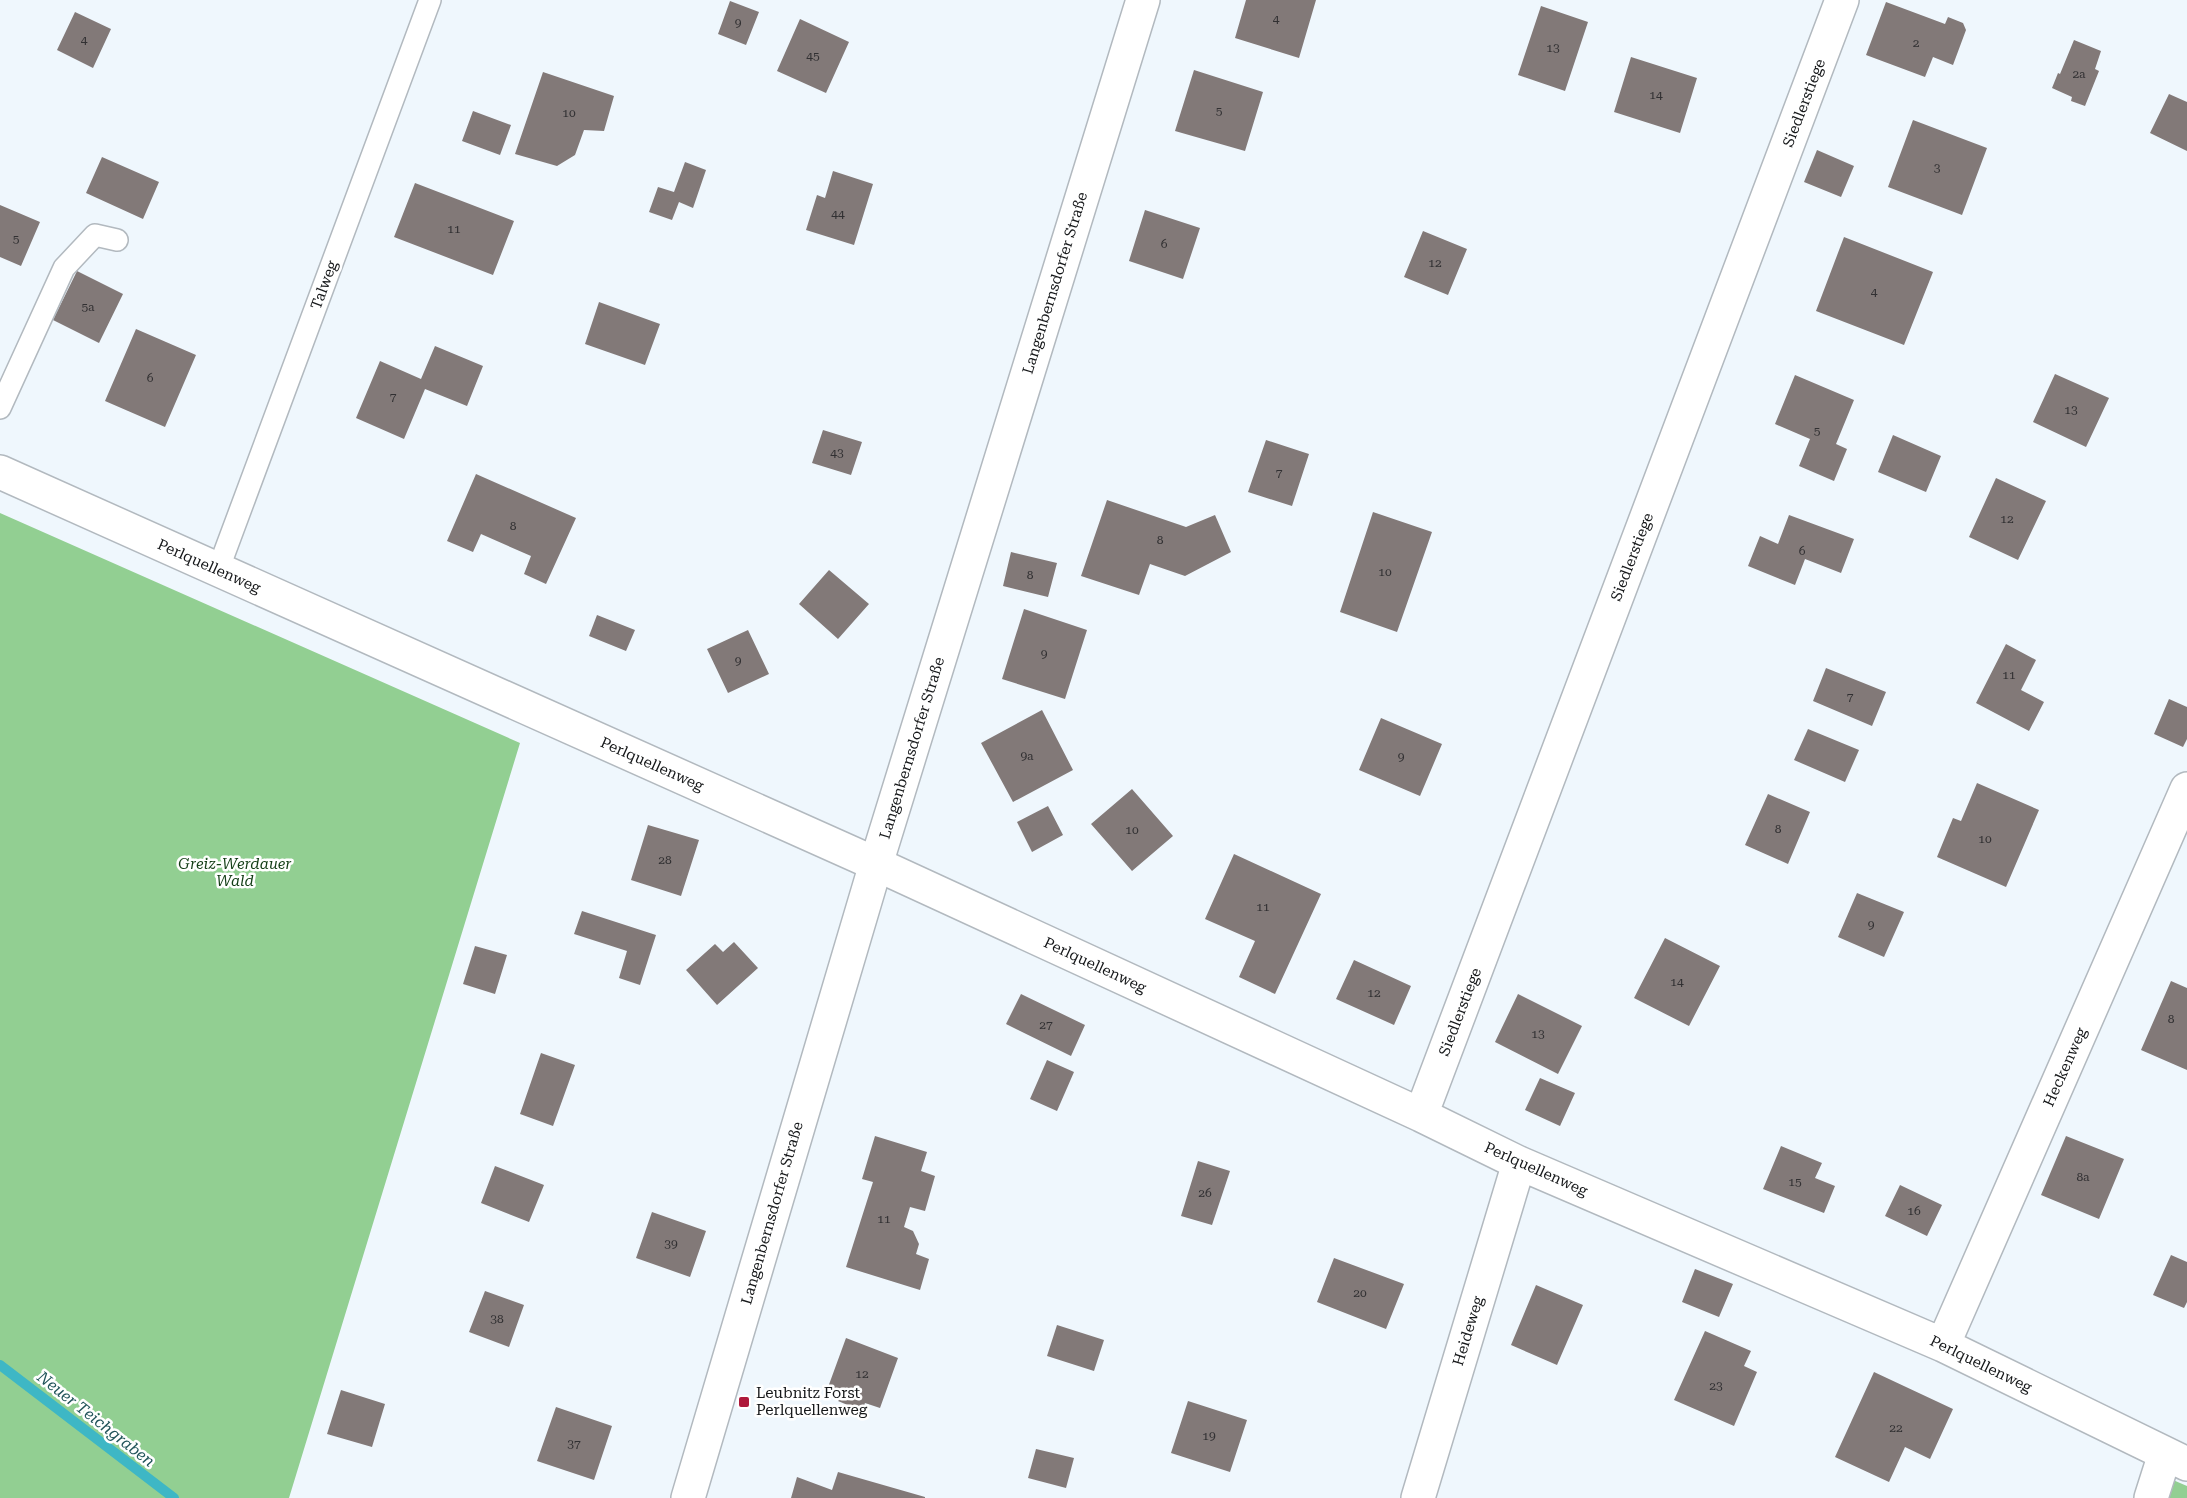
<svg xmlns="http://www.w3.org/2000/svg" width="2187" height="1498" viewBox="0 0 2187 1498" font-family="'Roboto Serif',serif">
<rect width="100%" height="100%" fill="#eff7fd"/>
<path fill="#92cf92" d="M0,513L520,743L289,1498H0Z
M2173,1480L2187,1486V1498H2167Z"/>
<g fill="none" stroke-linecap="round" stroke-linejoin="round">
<path stroke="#3eb7c5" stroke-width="10" d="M0,1365L174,1498"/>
</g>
<path fill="#827978" d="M1246,0H1316L1299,58L1235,38Z
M730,1L759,12L746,45L718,34Z
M1886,2L1945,24L1948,17L1963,23L1966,30L1953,65L1933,57L1925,77L1866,55Z
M1541,6L1588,22L1565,91L1518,75Z
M75,12L111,29L93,68L57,50Z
M800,19L849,42L826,93L777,71Z
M2074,40L2101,51L2095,69L2099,71L2085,106L2071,101L2072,97L2052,88L2058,73L2060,74Z
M1631,57L1697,78L1680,133L1614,112Z
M1194,70L1263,92L1245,151L1175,131Z
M543,72L614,96L604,131L584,130L575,155L557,166L515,154Z
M2169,94L2187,102V151L2150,133Z
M473,111L511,125L500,155L462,141Z
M1913,120L1987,148L1962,215L1888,187Z
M1817,150L1854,166L1841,197L1804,182Z
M102,157L159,182L143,219L86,193Z
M685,162L706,170L693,208L679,202L672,220L649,212L658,187L674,192Z
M833,171L873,184L854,245L806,230L817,195L825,198Z
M415,183L514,221L493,275L394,237Z
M0,205L40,222L21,266L0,257Z
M1145,210L1200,228L1183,279L1129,261Z
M1423,231L1467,249L1448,295L1404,277Z
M1844,237L1933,272L1904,345L1816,311Z
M77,271L123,294L99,343L53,320Z
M599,302L660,324L645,365L585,344Z
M136,329L196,355L165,427L105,401Z
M435,346L483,366L467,406L425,389L404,439L356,418L380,361L421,379Z
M2055,374L2109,398L2086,447L2033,422Z
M1795,375L1854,400L1836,444L1847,449L1834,481L1799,466L1810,439L1775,424Z
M823,430L862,442L851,475L812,463Z
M1893,435L1941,456L1926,492L1878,472Z
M1266,440L1309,454L1292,506L1248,492Z
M476,474L576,518L546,584L524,574L531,556L481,534L473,552L447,541Z
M1996,478L2046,501L2018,560L1969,537Z
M1107,500L1186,527L1215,515L1231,552L1185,576L1150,564L1139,595L1081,576Z
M1373,512L1432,532L1397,632L1340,612Z
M1789,515L1854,539L1841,573L1805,559L1795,585L1748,566L1760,536L1778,544Z
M1011,552L1057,563L1048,597L1003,586Z
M829,570L869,604L838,639L799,604Z
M1024,609L1087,630L1065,699L1002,679Z
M597,615L635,630L626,651L589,636Z
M748,630L769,674L728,693L707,649Z
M2006,644L2036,660L2021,690L2044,702L2029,731L1976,703Z
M1826,668L1886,692L1872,726L1813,701Z
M2169,699L2187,707V739L2183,747L2154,734Z
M1042,710L1073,770L1013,802L981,743Z
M1381,718L1442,744L1420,796L1359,770Z
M1808,729L1859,750L1845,782L1794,760Z
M1977,783L2039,810L2006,887L1937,857L1953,818L1961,821Z
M1132,789L1173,836L1132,871L1091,824Z
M1768,794L1810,812L1788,864L1745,845Z
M1048,806L1063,835L1032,852L1017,822Z
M648,825L699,840L681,896L631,880Z
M1234,854L1321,894L1275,994L1239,977L1255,941L1205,919Z
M1857,893L1904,912L1884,957L1838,937Z
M582,911L656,935L640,985L619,978L627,951L574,934Z
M1665,938L1720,966L1689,1026L1634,998Z
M734,942L758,968L717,1005L686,970L715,944L723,952Z
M475,946L507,955L495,994L463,984Z
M1354,960L1411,986L1394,1025L1336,999Z
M2171,981L2187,988V1070L2141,1050Z
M1021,994L1085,1025L1071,1056L1006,1024Z
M1518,994L1582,1026L1558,1074L1495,1042Z
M541,1053L575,1065L553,1126L520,1114Z
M1047,1060L1074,1072L1057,1111L1030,1099Z
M1540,1078L1575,1093L1560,1126L1525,1110Z
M875,1136L927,1152L921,1171L935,1176L925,1211L910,1207L904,1227L913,1231L919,1244L916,1254L929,1259L920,1290L846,1267L873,1182L862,1179Z
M2066,1136L2124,1159L2099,1219L2041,1195Z
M1781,1146L1822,1163L1815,1178L1835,1186L1824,1213L1763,1189Z
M1198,1161L1230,1171L1212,1225L1181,1216Z
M495,1166L544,1185L529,1222L481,1203Z
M1900,1185L1942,1205L1927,1236L1885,1216Z
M652,1212L706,1231L690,1277L636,1258Z
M2171,1255L2187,1262V1302L2184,1308L2153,1295Z
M1334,1258L1404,1284L1386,1329L1317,1302Z
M1695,1269L1733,1284L1719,1317L1682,1302Z
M1536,1285L1583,1305L1557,1365L1511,1345Z
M485,1291L524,1305L509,1347L469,1332Z
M1057,1325L1104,1340L1094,1371L1047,1356Z
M1705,1331L1751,1351L1744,1366L1757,1372L1734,1426L1674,1400Z
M846,1338L898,1358L880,1408L865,1403L862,1411L838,1401L840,1395L827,1390Z
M1874,1372L1953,1409L1930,1459L1905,1447L1889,1482L1835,1457Z
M341,1390L385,1404L372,1447L327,1434Z
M1188,1401L1247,1420L1230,1472L1171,1453Z
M556,1407L612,1426L594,1480L537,1461Z
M1036,1449L1074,1458L1066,1488L1028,1478Z
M838,1472L925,1497V1498H791L797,1477L832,1490Z"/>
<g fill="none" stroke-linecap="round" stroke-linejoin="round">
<defs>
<path id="lane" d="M0,408L64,268L95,235L117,240
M218,570L430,0"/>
<path id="street" d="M0,472L876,864L1421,1115L1519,1163L1943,1345L2187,1464
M1421,1115L1842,0
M1943,1345L2187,789
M1418,1498L1519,1163
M2151,1498L2165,1454"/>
<path id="secondary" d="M688,1498L876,864L1143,0"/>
</defs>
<use href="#lane" stroke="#b2b9bf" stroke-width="24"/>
<use href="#street" stroke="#b2b9bf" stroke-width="36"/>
<use href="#secondary" stroke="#b2b9bf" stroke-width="36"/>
<use href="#lane" stroke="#fff" stroke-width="21"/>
<use href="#street" stroke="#fff" stroke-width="33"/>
<use href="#secondary" stroke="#fff" stroke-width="33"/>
</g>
<rect fill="#ae193b" stroke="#fff" stroke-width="2" x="738" y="1396" width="12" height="12" rx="3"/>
<g text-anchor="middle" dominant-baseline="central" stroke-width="5" stroke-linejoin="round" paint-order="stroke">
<g font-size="12" fill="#313032">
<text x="1276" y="19">4</text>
<text x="738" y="23">9</text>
<text x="84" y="40">4</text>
<text x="1916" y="43">2</text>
<text x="1553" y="48">13</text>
<text x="813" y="56">45</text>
<text x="2079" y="74">2a</text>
<text x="1656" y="95">14</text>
<text x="1219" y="111">5</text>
<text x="569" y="113">10</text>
<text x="1937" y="168">3</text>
<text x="838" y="214">44</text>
<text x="454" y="229">11</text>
<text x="16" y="239">5</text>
<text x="1164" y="244">6</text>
<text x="1435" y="263">12</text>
<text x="1874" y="292">4</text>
<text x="88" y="307">5a</text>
<text x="150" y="378">6</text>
<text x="393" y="397">7</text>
<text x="2071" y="410">13</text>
<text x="1817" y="431">5</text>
<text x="837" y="453">43</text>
<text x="1279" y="473">7</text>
<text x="2007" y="519">12</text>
<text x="513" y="526">8</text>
<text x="1160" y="540">8</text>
<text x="1802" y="551">6</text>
<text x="1385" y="572">10</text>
<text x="1030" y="575">8</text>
<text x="1044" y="654">9</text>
<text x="738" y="661">9</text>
<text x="2009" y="675">11</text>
<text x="1850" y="697">7</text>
<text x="1027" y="756">9a</text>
<text x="1401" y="757">9</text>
<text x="1778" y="829">8</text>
<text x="1132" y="830">10</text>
<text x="1985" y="839">10</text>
<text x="665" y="860">28</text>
<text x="1263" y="907">11</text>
<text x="1871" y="925">9</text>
<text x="1677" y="982">14</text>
<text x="1374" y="993">12</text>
<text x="2171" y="1019">8</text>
<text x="1046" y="1025">27</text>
<text x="1538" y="1034">13</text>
<text x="2083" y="1177">8a</text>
<text x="1795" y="1182">15</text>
<text x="1205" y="1193">26</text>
<text x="1914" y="1211">16</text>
<text x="884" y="1219">11</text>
<text x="671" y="1244">39</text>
<text x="1360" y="1293">20</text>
<text x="497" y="1319">38</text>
<text x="862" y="1374">12</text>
<text x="1716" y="1386">23</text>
<text x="1896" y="1428">22</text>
<text x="1209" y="1436">19</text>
<text x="574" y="1444">37</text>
</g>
<g font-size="15" fill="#16181a" stroke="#fff">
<text transform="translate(1804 103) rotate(-69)">Siedlerstiege</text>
<text transform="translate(1055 283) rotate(-73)">Langenbernsdorfer Straße</text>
<text transform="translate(324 285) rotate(-70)">Talweg</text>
<text transform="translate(1632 557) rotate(-69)">Siedlerstiege</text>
<text transform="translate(209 566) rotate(24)">Perlquellenweg</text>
<text transform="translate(912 748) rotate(-73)">Langenbernsdorfer Straße</text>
<text transform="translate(652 764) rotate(24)">Perlquellenweg</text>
<text transform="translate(1095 965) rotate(25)">Perlquellenweg</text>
<text transform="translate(1460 1012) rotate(-69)">Siedlerstiege</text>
<text transform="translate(2065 1067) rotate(-66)">Heckenweg</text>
<text transform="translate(1536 1169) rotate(24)">Perlquellenweg</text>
<text transform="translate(772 1213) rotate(-74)">Langenbernsdorfer Straße</text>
<text transform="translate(1468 1331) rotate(-73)">Heideweg</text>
<text transform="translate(1981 1364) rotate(26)">Perlquellenweg</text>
</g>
<g font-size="15" font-style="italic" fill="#123d15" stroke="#fff">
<text x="235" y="864">Greiz-Werdauer<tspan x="235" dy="17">Wald</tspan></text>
</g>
<g font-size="15" fill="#16181a" stroke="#fff" text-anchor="start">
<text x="756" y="1393">Leubnitz Forst<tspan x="756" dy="17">Perlquellenweg</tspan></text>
</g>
<g font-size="16" font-style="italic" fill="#22545a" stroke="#fff">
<text transform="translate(96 1419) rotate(38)">Neuer Teichgraben</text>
</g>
</g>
</svg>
